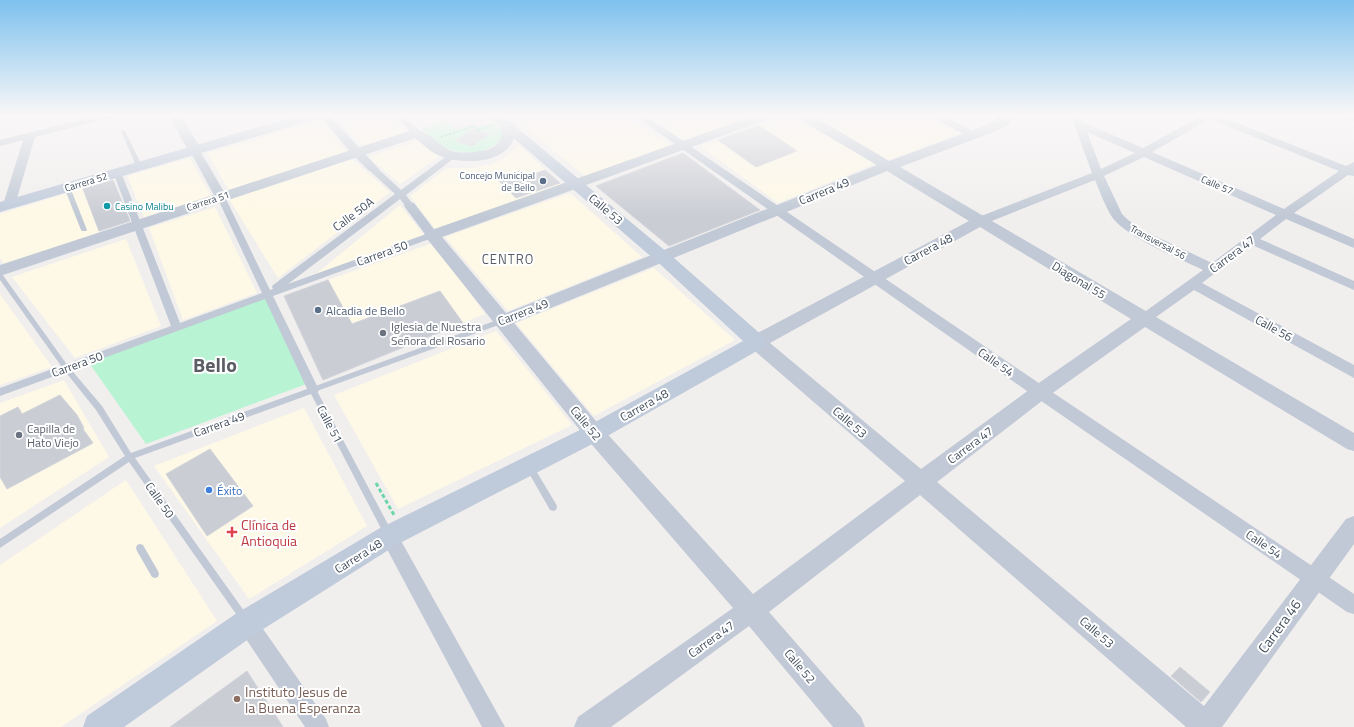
<svg xmlns="http://www.w3.org/2000/svg" width="1354" height="727" viewBox="0 0 1354 727" font-family="'Titillium Web',sans-serif">
<rect width="100%" height="100%" fill="#f1eeee"/>
<path fill="#fef9e6" d="M335,116H390L408,133L363,147Z
M534,116H627L671,145L586,177L522,125Z
M649,116H757L686,141Z
M785,116H796L874,164L778,203L700,146L718,140L756,167L797,151L758,125Z
M813,116H929L961,133L889,160Z
M320,120L347,152L229,190L207,153Z
M417,140L440,156L400,184L369,157Z
M519,145L562,185L436,230L410,196L447,168H473L490,164L503,159Z
M190,158L211,196L144,217L127,176Z
M352,159L390,192L278,278L229,199Z
M83,188L100,234L5,265L0,258V214Z
M570,193L642,257L508,311L445,237Z
M400,205L424,235L316,274Z
M215,207L257,293L183,320L149,228Z
M126,239L161,326L75,358L12,277Z
M433,243L485,314L463,323L440,291L352,324L328,280Z
M654,268L735,340L594,416L516,323Z
M0,294L52,367L0,385Z
M496,331L572,425L398,509L334,395Z
M64,380L109,457L0,528V403Z
M304,408L367,526L249,599L154,466Z
M126,480L217,621L61,727H0V565Z"/>
<path fill="#e2dfe0" d="M450,116H478L488,124L478,127L474,124L456,130L446,121L453,119Z"/>
<path fill="#b8f4d4" d="M446,121L456,130L474,124L478,127L494,122L500,127L504,134C492,155 464,156 444,147C436,144 429,135 422,129Z
M267,295L309,383L146,444L87,360Z"/>
<path fill="#cacdd4" stroke="#d2d4db" d="M758,125L797,151L756,167L718,140Z
M473,129L490,134L472,146L455,141Z
M683,153L760,210L669,246L596,186Z
M545,170L560,183L516,198L497,179L520,171L525,177Z
M113,180L130,221L99,231L83,189Z
M328,280L352,324L440,291L463,323L323,380L284,296Z
M60,395L77,415L84,428L83,429L93,443L7,489L0,477V416L18,407L22,414Z
M210,449L253,506L207,536L166,474Z
M1180,667L1210,692L1201,702L1171,676Z
M247,671L283,727H170Z"/>
<g fill="none" stroke-linecap="round" stroke-linejoin="round">
<path stroke="#6cd6aa" stroke-width="2" stroke-dasharray="2.5 1.5" stroke-linecap="butt" d="M441,137L474,126L478,130L490,126"/>
<path stroke="#6cd6aa" stroke-width="3" stroke-dasharray="4 2.5" stroke-linecap="butt" d="M376,483L394,515"/>
<path fill="#c0c9d5" fill-rule="evenodd" d="M121,130L125,131L142,166L141,167L139,168L136,166L121,131Z
M67,185L70,187L87,230L86,231H82L81,230L64,187Z
M0,273L2,274L68,366L102,406L131,453L500,319H504L505,321L504,323L317,391L391,530L392,533L391,536L388,537L385,536L311,394L135,458L247,615L249,618L247,621L244,622L241,621L129,462L0,548V539L125,456L96,410L64,370L0,280Z
M529,463L532,464L556,504L557,507L556,510L553,511L550,510L526,468L525,466L526,464Z
M140,544L143,545L158,571L159,574L158,577L155,578L152,577L137,551L136,548L137,545Z"/>
<path fill="#c0c9d5" fill-rule="evenodd" d="M395,116H402L420,131V135H414Z
M451,153H457L458,155L406,195L414,206L413,208H407L400,199L288,284L429,233H435L437,235L435,237L273,296L319,390L317,393L313,394L309,393L265,299L0,396V388L171,326L113,172L114,170H120L121,172L180,323L262,293L217,197L218,195H224L225,197L270,290L273,289L272,287L273,285L395,194L370,171L369,169L370,167H376L401,190Z"/>
<path fill="#c0c9d5" fill-rule="evenodd" d="M96,116H112L111,118L35,137L15,205L13,208H5L3,205L23,140L0,146V140Z
M320,116H330L377,167L379,169L377,171H369L353,155Z
M635,116H646L1046,388L1354,594V614L1347,612L1034,396Z
M931,116H943L977,133L978,135L973,138L969,137Z
M1006,116H1018L1007,124H999L998,122Z
M1202,116H1219L1346,166L1354,162V176L1348,175L1294,213L1354,239V248L1286,219L1260,239L1354,281V290L1252,245L1202,283L1354,365V378L1194,290L1149,322L1144,324L1139,322L1137,319L1139,316L1203,270C1179,258 1127,238 1112,217C1105,206 1100,192 1095,180L984,224H976L974,221L976,218L1092,173L1073,121L1074,119H1082L1084,123L1143,148ZM1210,119L1339,171L1284,209L1152,152ZM1087,132L1135,153L1101,169ZM1144,157L1276,215L1212,263L1140,229L1127,219L1122,214L1104,176Z
M194,146L199,149L227,197L225,199H217L215,197L189,149Z
M410,202L414,203L436,232L438,235L436,238H428L404,206L406,203Z
M389,528L395,530L505,727H482L380,536L383,530Z
M247,613L254,616L326,719L329,727H305L240,630L237,623L240,616Z"/>
<path fill="#c0c9d5" fill-rule="evenodd" d="M169,116H181L201,149L199,152L194,153L189,152Z
M753,116H770L769,119L442,237L506,313L877,165L799,119L798,116H813L889,161L984,126L996,120L995,116H1007L1010,122L1008,125L994,132L900,167L1354,433V451L1347,449L1145,327L1047,397L937,482L1204,706L1346,519L1354,516V544L1222,727H1186L920,495L769,612L861,717L865,727H833L749,626L611,727H574L578,717L733,608L587,439L424,235L426,232ZM887,171L969,221L750,337L748,342L750,347L905,481L753,594L601,427L514,323ZM980,227L1131,319L1033,387L921,469L770,343Z
M1343,116H1354V121L1344,119Z
M507,121L512,122C515,127 516,134 513,140C503,164 464,164 443,157C432,154 424,145 415,138L0,276V265L412,130C426,127 438,146 452,151C460,153 471,153 479,151C486,151 494,148 498,143C503,137 502,131 500,125L502,122Z"/>
<path fill="#bfcada" fill-rule="evenodd" d="M297,116H318L316,119L0,212V202Z
M488,116H503L674,258L764,337L767,342L764,347L602,439L398,544L257,633L124,727H83L87,716L237,613L380,528L586,427L743,341L662,266Z"/>
</g>
<linearGradient id="sky" x2="0" y2="1"><stop stop-color="#7ec1ee"/><stop offset="0.53" stop-color="#f9f7f7"/><stop offset="1" stop-color="#f9f7f7" stop-opacity="0"/></linearGradient>
<rect width="1354" height="217" fill="url(#sky)"/>
<g fill="#5c6f8a" stroke="#fff" stroke-width="1.5">
<circle cx="543" cy="181" r="4"/>
<circle cx="318" cy="310" r="4"/>
</g>
<circle fill="#0f9aa8" stroke="#fff" stroke-width="1.5" cx="107" cy="206" r="4"/>
<g fill="#6b7280" stroke="#fff" stroke-width="1.5">
<circle cx="383" cy="333" r="4"/>
<circle cx="19" cy="435" r="4"/>
</g>
<circle fill="#3f7fe0" stroke="#fff" stroke-width="1.5" cx="209" cy="490" r="4"/>
<path fill="#e0444e" stroke="#fff" stroke-width="1.5" d="M230 526h4v4h4v4h-4v4h-4v-4h-4v-4h4z"/>
<circle fill="#8d6e63" stroke="#fff" stroke-width="1.5" cx="237" cy="699" r="4"/>
<g text-anchor="middle" dominant-baseline="central" stroke-width="4" stroke-linejoin="round" paint-order="stroke">
<g font-size="10" fill="#4e5e75" stroke="#fff" text-anchor="end">
<text x="535" y="175">Concejo Municipal<tspan x="535" dy="12">de Bello</tspan></text>
</g>
<g font-size="10" fill="#44505e" stroke="#fff">
<text transform="translate(86 182) rotate(-17)">Carrera 52</text>
<text transform="translate(1217 185) rotate(23)">Calle 57</text>
<text transform="translate(208 201) rotate(-18)">Carrera 51</text>
<text transform="translate(1158 242) rotate(28)">Transversal 56</text>
</g>
<g font-size="10" fill="#0d838f" stroke="#fff" text-anchor="start">
<text x="115" y="206">Casino Malibu</text>
</g>
<g font-size="12" fill="#44505e" stroke="#fff">
<text transform="translate(824 191) rotate(-22)">Carrera 49</text>
<text transform="translate(606 209) rotate(40)">Calle 53</text>
<text transform="translate(353 214) rotate(-37)">Calle 50A</text>
<text transform="translate(928 249) rotate(-28)">Carrera 48</text>
<text transform="translate(382 253) rotate(-20)">Carrera 50</text>
<text transform="translate(1232 254) rotate(-37)">Carrera 47</text>
<text transform="translate(1079 280) rotate(31)">Diagonal 55</text>
<text transform="translate(523 312) rotate(-21)">Carrera 49</text>
<text transform="translate(1274 328) rotate(29)">Calle 56</text>
<text transform="translate(996 362) rotate(35)">Calle 54</text>
<text transform="translate(77 364) rotate(-20)">Carrera 50</text>
<text transform="translate(644 405) rotate(-29)">Carrera 48</text>
<text transform="translate(850 422) rotate(41)">Calle 53</text>
<text transform="translate(586 423) rotate(50)">Calle 52</text>
<text transform="translate(219 424) rotate(-20)">Carrera 49</text>
<text transform="translate(330 424) rotate(62)">Calle 51</text>
<text transform="translate(970 445) rotate(-37)">Carrera 47</text>
<text transform="translate(160 500) rotate(55)">Calle 50</text>
<text transform="translate(1264 544) rotate(34)">Calle 54</text>
<text transform="translate(358 556) rotate(-32)">Carrera 48</text>
<text transform="translate(1097 632) rotate(41)">Calle 53</text>
<text transform="translate(711 639) rotate(-36)">Carrera 47</text>
<text transform="translate(800 666) rotate(50)">Calle 52</text>
</g>
<g font-size="12" fill="#4e5e75" stroke="#fff" text-anchor="start">
<text x="326" y="310">Alcadia de Bello</text>
</g>
<g font-size="12" fill="#5b616d" stroke="#fff" text-anchor="start">
<text x="391" y="326">Iglesia de Nuestra<tspan x="391" dy="14">Señora del Rosario</tspan></text>
<text x="27" y="428">Capilla de<tspan x="27" dy="14">Hato Viejo</tspan></text>
</g>
<g font-size="12" fill="#366cbe" stroke="#fff" text-anchor="start">
<text x="217" y="490">Éxito</text>
</g>
<g font-size="13" letter-spacing="1" fill="#5a5e64" stroke="#fff">
<text x="508" y="259">CENTRO</text>
</g>
<g font-size="14" fill="#be3a42" stroke="#fff" text-anchor="start">
<text x="241" y="524">Clínica de<tspan x="241" dy="16">Antioquia</tspan></text>
</g>
<g font-size="14" fill="#44505e" stroke="#fff">
<text transform="translate(1279 626) rotate(-54)">Carrera 46</text>
</g>
<g font-size="14" fill="#785e54" stroke="#fff" text-anchor="start">
<text x="245" y="691">Instituto Jesus de<tspan x="245" dy="16">la Buena Esperanza</tspan></text>
</g>
<g font-size="20" font-weight="bold" fill="#5a5e64" stroke="#fff">
<text x="215" y="364">Bello</text>
</g>
</g>
</svg>
